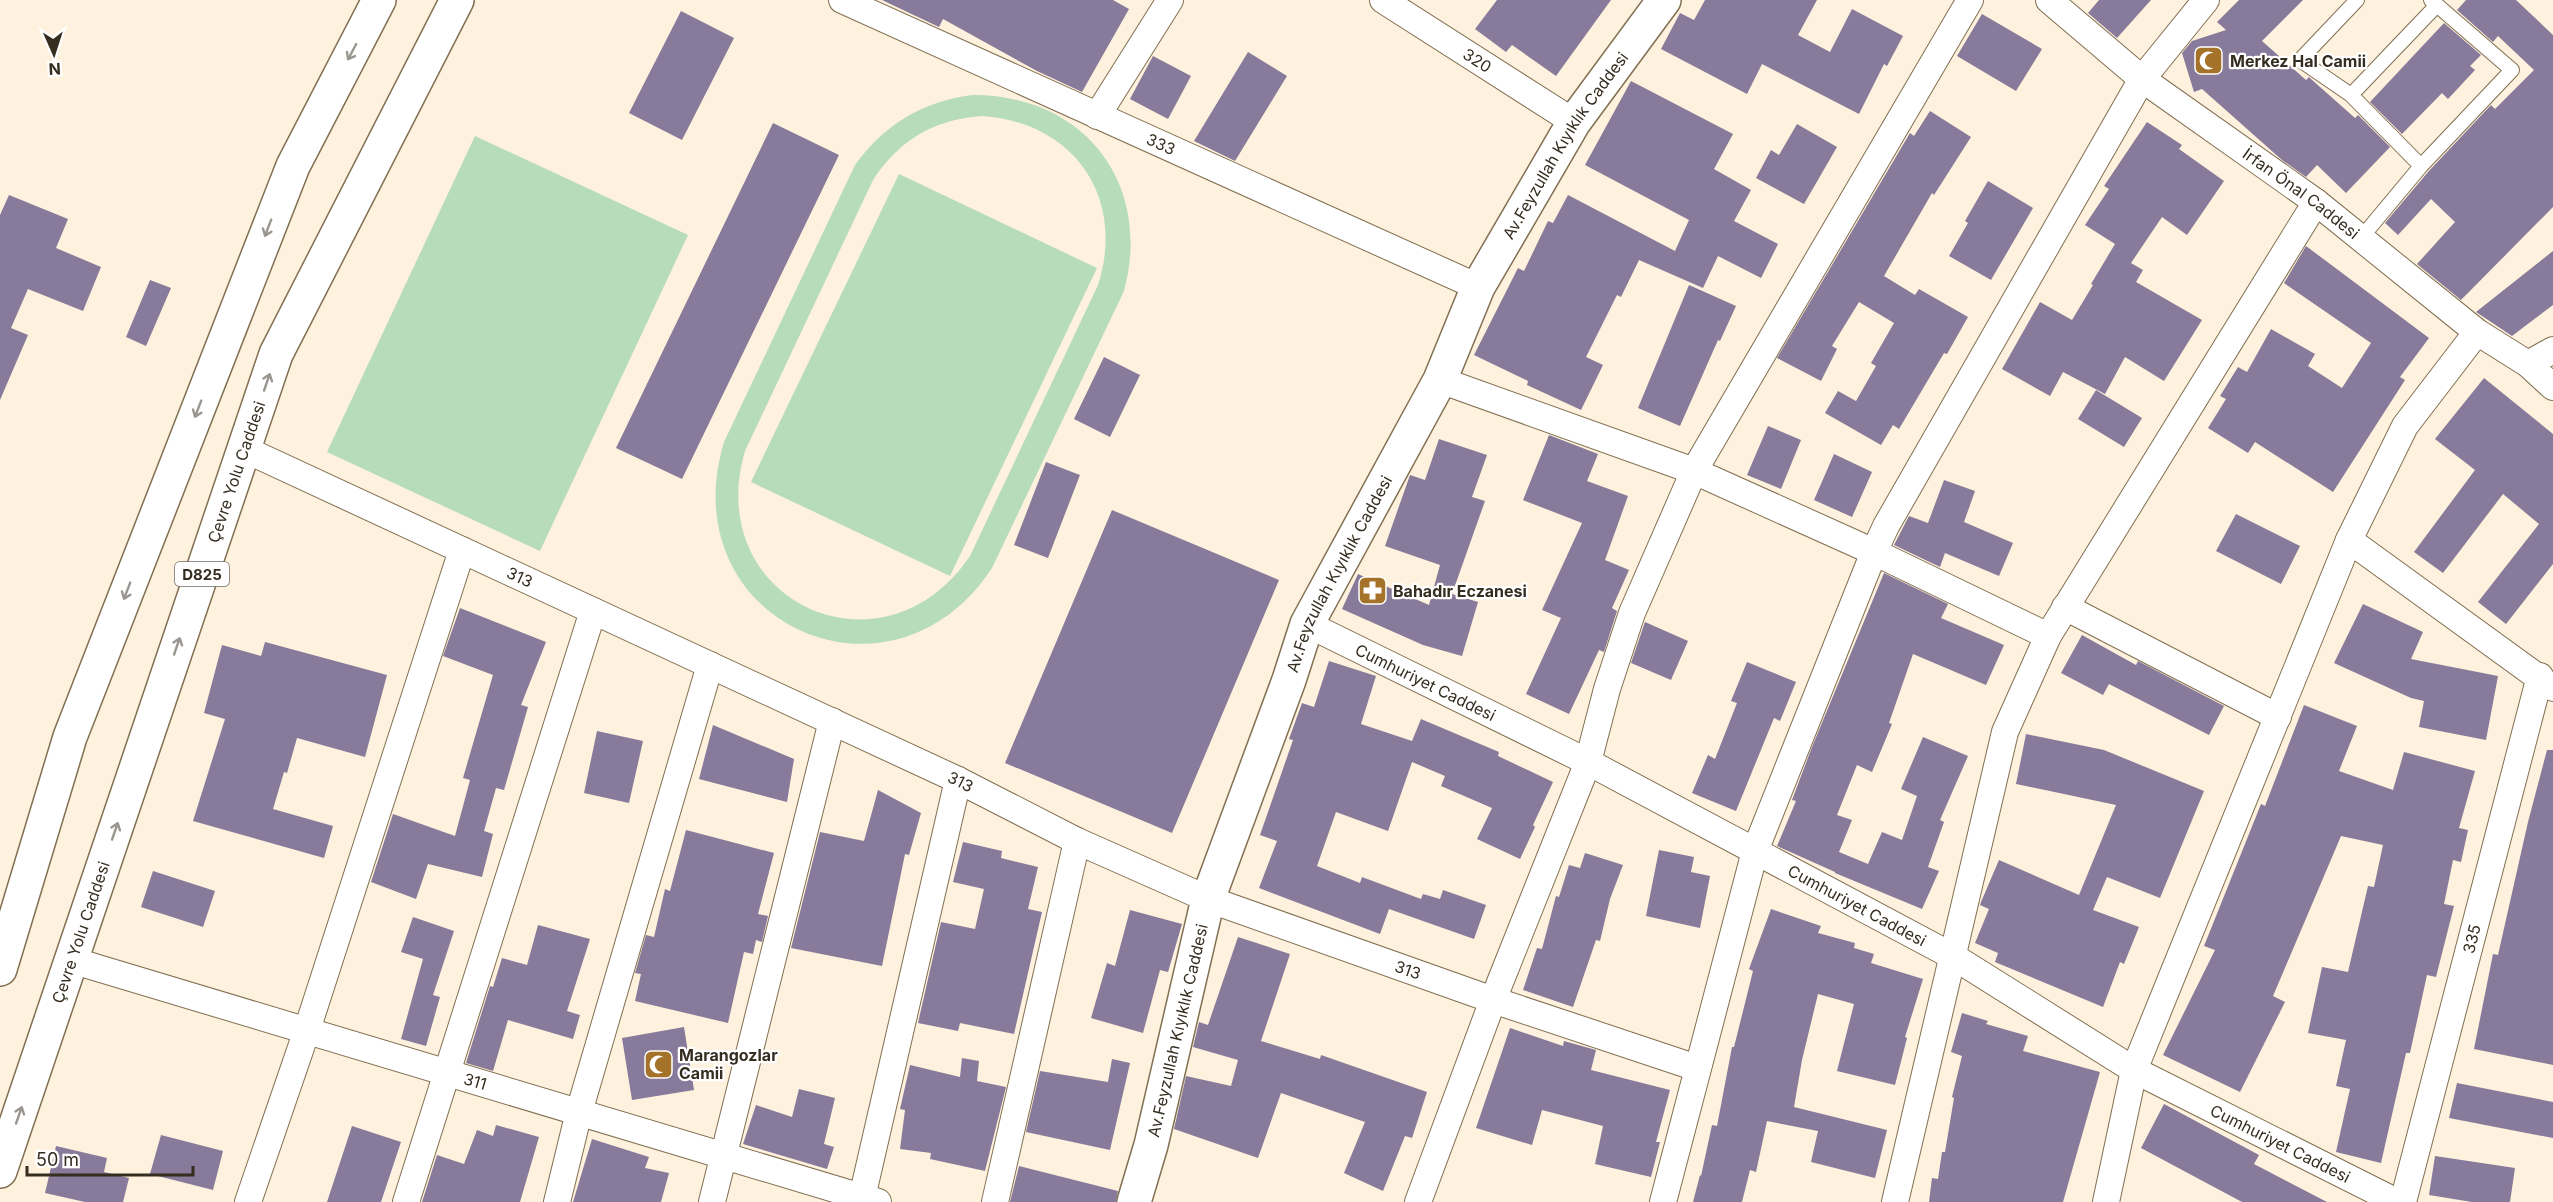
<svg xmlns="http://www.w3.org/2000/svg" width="2553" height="1202" viewBox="0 0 2553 1202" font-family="Inter,sans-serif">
<rect width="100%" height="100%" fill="#fef1dd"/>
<path fill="#b6dcb9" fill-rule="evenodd" d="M973,95C1084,95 1153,183 1124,291L992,568C891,722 670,622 724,442L855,165C885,124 923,101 973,95ZM983,116C1075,123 1126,198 1098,285L970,556C883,685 701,601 745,451L873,180C900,139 935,119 983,116Z
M475,136L688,235L540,551L327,452Z
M899,174L1097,268L950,576L751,482Z"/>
<path fill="#877a9a" d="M882,0H1113L1129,9L1082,92L1037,71L943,19L939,27Z
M1497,0H1611L1556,76L1512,45L1506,52L1475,29Z
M1705,0H1817L1798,35L1830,52L1852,9L1903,36L1887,66L1884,64L1859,114L1762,64L1747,94L1661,49L1680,13L1694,20Z
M2099,0H2151L2117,38L2088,13Z
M2239,0H2303L2262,41L2306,80L2309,77L2311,79L2355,118L2358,115L2390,147L2346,193L2317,165L2306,177L2282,160L2202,89L2194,92L2182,53L2192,41L2226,30L2217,22Z
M2466,0H2516L2553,35V207L2461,300L2417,264L2455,222L2431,199L2398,235L2385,223L2428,172L2491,105L2495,109L2534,70L2498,36L2493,42L2457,10Z
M681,11L734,38L682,140L629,113Z
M1982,14L2042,49L2016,91L1957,56Z
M2444,23L2481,55L2470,66L2475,70L2448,99L2442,93L2402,134L2370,102Z
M1248,52L1287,76L1235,161L1194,141Z
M1153,56L1191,76L1168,119L1130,99Z
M1631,81L1733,134L1714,169L1751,190L1734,221L1778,244L1761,278L1718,256L1703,288L1639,260L1621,297L1617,295L1586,357L1603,365L1581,410L1527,385L1528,381L1474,355L1518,268L1524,271L1548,221L1553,223L1568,195L1675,251L1689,220L1585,165Z
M1930,111L1971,137L1934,195L1932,193L1884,276L1915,295L1919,289L1968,317L1947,354L1944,353L1899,429L1893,425L1881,445L1825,413L1838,391L1856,401L1876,366L1871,363L1894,323L1859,302L1832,346L1837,349L1821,381L1777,358L1910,133L1914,136Z
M2147,122L2182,145L2179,149L2224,181L2187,235L2162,217L2131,263L2143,270L2136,282L2202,320L2164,381L2125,357L2105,394L2063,372L2050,396L2002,369L2040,302L2072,320L2093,285L2091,284L2115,244L2085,225L2109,189L2104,186Z
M773,123L839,155L682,479L616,448Z
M1797,124L1837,147L1804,204L1756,178L1771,150L1779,155Z
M1988,181L2033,208L1991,280L1949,256L1968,223L1965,221Z
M9,195L68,219L56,248L101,267L83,311L28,289L11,328L28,335L0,400V215Z
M2306,246L2429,338L2400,377L2405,380L2333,492L2255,442L2248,453L2208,428L2226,399L2220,396L2238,367L2247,372L2271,329L2315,354L2308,366L2342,388L2371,343L2284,283Z
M2553,251V305L2512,336L2476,312Z
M150,280L171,288L146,346L126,337Z
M1689,285L1736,306L1720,341L1718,340L1680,426L1638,408Z
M1104,357L1140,375L1110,437L1074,419Z
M2484,378L2553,434V564L2506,624L2478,602L2539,524L2503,494L2443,573L2414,552L2475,470L2435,439Z
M2096,390L2142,418L2124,447L2078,419Z
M1768,426L1801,440L1781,489L1747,475Z
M1549,435L1598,454L1587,481L1628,496L1605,560L1629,570L1612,608L1617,611L1604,652L1599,650L1569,714L1526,694L1561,618L1542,610L1582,523L1523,500Z
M1439,439L1487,455L1472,497L1485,501L1452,594L1478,602L1462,656L1423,645L1342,609L1358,574L1429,605L1440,565L1385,546L1410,475L1425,480Z
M1834,454L1872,472L1852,517L1814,500Z
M1046,462L1080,475L1048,558L1014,545Z
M1944,480L1975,491L1964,522L2013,543L1999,576L1945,553L1940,567L1894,545L1909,516L1928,523Z
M1112,510L1279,580L1172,833L1005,763Z
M2236,514L2300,546L2281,584L2216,551Z
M1884,573L1948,604L1941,618L2004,645L1986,685L1913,654L1889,723L1892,724L1872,772L1857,765L1837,815L1852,820L1839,852L1868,864L1882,832L1902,840L1917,796L1901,789L1923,737L1968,756L1940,820L1944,822L1928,867L1939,871L1922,909L1835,873V872L1777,846L1796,801L1792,800L1812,747Z
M2363,604L2423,632L2411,659L2498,676L2486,740L2419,727L2424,701L2411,698L2334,663Z
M460,608L546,642L521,705L528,707L504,790L496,788L484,831L493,834L482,877L428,864L416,899L371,882L393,814L455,836L470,780L463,778L493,675L443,656Z
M1645,622L1688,641L1671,680L1631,663Z
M2082,635L2136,665L2138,661L2224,706L2209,735L2109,684L2103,695L2061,673Z
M265,642L387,675L365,757L297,738L287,773L284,772L273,809L333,826L324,858L193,821L225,719L204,713L222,645L261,656Z
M1329,661L1376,676L1361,724L1412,741L1421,719L1499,752L1498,756L1553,782L1533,825L1535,827L1520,859L1477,839L1492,808L1441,786L1445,776L1412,762L1388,831L1336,812L1317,866L1360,883L1362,877L1421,899L1423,894L1440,899L1443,890L1486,905L1474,939L1389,909L1380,934L1259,888L1277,841L1260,835L1293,740L1289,739L1302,703L1314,707Z
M1747,662L1796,682L1780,721L1774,718L1736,811L1692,793L1708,755L1715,759L1737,703L1731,701Z
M2304,705L2357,726L2339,771L2393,790L2404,752L2475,771L2459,828L2468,830L2461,862L2453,860L2444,904L2454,906L2436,977L2427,975L2410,1053H2406L2381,1163L2336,1152L2350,1089L2336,1086L2346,1040L2308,1033L2322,967L2348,972L2368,886L2374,887L2383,845L2341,836L2273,996L2285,1002L2240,1092L2163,1055L2215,950L2204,946L2261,804L2265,806Z
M713,725L794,759L787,802L699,779Z
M597,731L643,741L629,803L584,793Z
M2026,734L2104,750L2204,791L2160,898L2107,877L2093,910L2139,927L2124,964L2120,962L2103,1007L1995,962L1998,953L1975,943L1989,909L1980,905L1981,902L1999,860L2079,895L2116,805L2016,784Z
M2547,750H2553V1065L2474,1049L2493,954L2498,955L2528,822Z
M878,790L921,813L909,855L905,854L882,966L791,948L820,832L864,841Z
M686,830L774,853L758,914L768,916L762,942L756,940L753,954L744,952L728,1023L635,1001L641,974L635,973L646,935L654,937L665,889L670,891Z
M963,842L1002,851L1001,858L1038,867L1028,909L1042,912L1014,1034L960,1023L958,1031L918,1023L941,922L975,929L984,889L953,882Z
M1659,850L1694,857L1691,872L1710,876L1700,928L1646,916Z
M1585,853L1623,865L1610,899L1600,941L1596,940L1573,1007L1523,990L1537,948L1542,949L1556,896L1559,897L1569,865L1580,868Z
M153,871L215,891L203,927L141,907Z
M1771,909L1821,926L1818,933L1855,943L1854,948L1874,954L1871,963L1923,979L1905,1037L1907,1038L1895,1085L1837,1071L1854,1004L1818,994L1802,1060L1794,1107L1887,1130L1875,1178L1811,1162L1818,1131L1767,1121L1756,1172L1750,1170L1742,1202H1693L1700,1175L1701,1176L1712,1125L1717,1126L1732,1047H1734L1753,971L1749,969Z
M1130,910L1182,924L1168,972L1160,970L1143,1033L1091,1018L1107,963L1115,966Z
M413,917L454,931L433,995L440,997L426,1046L401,1039L423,959L401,952Z
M538,925L590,939L567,1011L580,1015L573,1039L508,1020L493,1071L466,1063L490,986L493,987L502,958L527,965Z
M1238,937L1290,954L1261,1041L1320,1059L1321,1055L1427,1092L1412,1138L1405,1136L1383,1191L1344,1173L1365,1122L1281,1093L1258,1158L1174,1129L1186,1076L1231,1086L1238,1060L1193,1047L1199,1022L1208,1025Z
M1962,1013L1988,1021L1986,1024L2028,1036L2023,1051L2100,1072L2063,1202H1929L1932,1178L1938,1179L1942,1152H1945L1954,1098L1952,1097L1962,1056L1951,1052Z
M684,1027L694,1090L632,1100L622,1038Z
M1510,1028L1563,1046L1564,1041L1596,1050L1591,1070L1670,1090L1656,1142H1660L1651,1177L1595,1164L1603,1126L1542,1110L1532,1145L1476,1128Z
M962,1058L979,1061L977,1081L1006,1087L985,1171L930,1159L931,1153L900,1149L905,1110L900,1109L910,1065L960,1077Z
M1112,1059L1130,1063L1110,1150L1026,1132L1040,1071L1108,1082Z
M2457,1083L2553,1102V1138L2449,1118Z
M799,1089L835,1098L824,1144L834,1147L827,1169L743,1144L756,1105L792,1117Z
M2164,1104L2259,1155L2254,1164L2327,1202H2242L2141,1148Z
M496,1125L539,1137L520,1202H422L437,1155L464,1164L477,1130L493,1136Z
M352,1126L401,1142L381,1202H327Z
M161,1135L223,1151L213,1190L150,1174Z
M592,1139L649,1157L645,1168L669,1173L661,1202H573Z
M56,1146L107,1158L104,1172L129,1178L123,1202H85L45,1193Z
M2435,1156L2515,1168L2510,1202H2472L2429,1195Z
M1019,1166L1118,1191L1116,1202H1010Z"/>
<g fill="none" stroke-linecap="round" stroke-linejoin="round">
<defs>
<path id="lane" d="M2357,0L2300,60L2351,95L2421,166
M2351,95L2437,5
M2361,238L2421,166L2512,70L2431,0"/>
<g id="street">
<path id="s1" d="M842,0L1478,287"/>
<path id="s2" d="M1383,0L1574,122"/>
<path id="s3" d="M2049,0L2142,79L2316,202L2477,332L2528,364L2553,387"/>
<path d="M1097,116L1170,0"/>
<path d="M2528,364L2553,350"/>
<path d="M1440,380L1694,471L1874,552L2048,636"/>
<path id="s4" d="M244,449L958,780L1077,841L1208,899L1493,1000L1697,1068"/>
<path d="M2349,540L2553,688"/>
<path d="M2065,607L2278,717"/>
<path id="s5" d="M1307,624L1588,762L1954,957L2134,1070L2397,1202"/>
<path id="s6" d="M71,960L878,1202"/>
<path d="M248,1202L307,1030L462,550"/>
<path d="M406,1202L593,611"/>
<path d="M557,1202L579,1112L710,665"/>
<path d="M712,1202L832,721"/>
<path d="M861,1202L958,780"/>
<path d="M995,1202L1077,841"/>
<path d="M1418,1202L1493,1000L1588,762L1607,689L1632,613L1694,471L1970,0"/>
<path d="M1663,1202L1755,851L1874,552L1886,526L2142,79L2206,0"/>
<path d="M1895,1202L2005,732L2048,636L2316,202"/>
<path d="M2106,1202L2134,1070L2349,540L2405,426L2477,332"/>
<path id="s7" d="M2403,1202L2540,676"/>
</g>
<g id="secondary">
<path id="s8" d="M1134,1202L1151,1145L1208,899L1289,680L1307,624L1440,380L1478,287L1574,122L1664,0"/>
</g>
<g id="highway">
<path d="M0,969L70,737L293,166L379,0"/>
<path id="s9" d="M0,1171L276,354L457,0"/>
</g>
</defs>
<use href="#lane" stroke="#816f51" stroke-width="16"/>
<use href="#street" stroke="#816f51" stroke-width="28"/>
<use href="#secondary" stroke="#816f51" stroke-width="36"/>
<use href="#highway" stroke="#816f51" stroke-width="36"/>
<use href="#lane" stroke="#fff" stroke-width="14"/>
<use href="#street" stroke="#fff" stroke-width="26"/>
<use href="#secondary" stroke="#fff" stroke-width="33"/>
<use href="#highway" stroke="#fff" stroke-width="33"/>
</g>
<defs><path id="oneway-shaft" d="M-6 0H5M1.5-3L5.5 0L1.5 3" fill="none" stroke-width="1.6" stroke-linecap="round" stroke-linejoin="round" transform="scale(1.5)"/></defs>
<g stroke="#9a9690">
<use href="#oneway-shaft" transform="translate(352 52) rotate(118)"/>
<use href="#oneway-shaft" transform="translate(268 228) rotate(111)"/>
<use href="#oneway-shaft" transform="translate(267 382) rotate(-71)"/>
<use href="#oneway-shaft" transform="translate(198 409) rotate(111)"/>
<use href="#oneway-shaft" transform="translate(127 591) rotate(111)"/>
<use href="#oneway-shaft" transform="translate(177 646) rotate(-71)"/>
<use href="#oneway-shaft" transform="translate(115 831) rotate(-71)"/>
<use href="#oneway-shaft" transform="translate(19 1115) rotate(-71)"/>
</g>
<defs>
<symbol id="mosque-square" viewBox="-11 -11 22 22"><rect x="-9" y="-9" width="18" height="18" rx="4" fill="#a47329" stroke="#fff"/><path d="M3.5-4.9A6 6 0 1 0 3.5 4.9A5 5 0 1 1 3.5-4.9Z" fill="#fff"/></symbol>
<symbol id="pharmacy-square" viewBox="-11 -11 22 22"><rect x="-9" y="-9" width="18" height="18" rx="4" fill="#a47329" stroke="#fff"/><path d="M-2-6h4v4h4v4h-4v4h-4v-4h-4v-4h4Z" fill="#fff"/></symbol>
</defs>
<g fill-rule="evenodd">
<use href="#mosque-square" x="2192" y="44" width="33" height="33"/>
<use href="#pharmacy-square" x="1356" y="574" width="33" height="33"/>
<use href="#mosque-square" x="642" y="1048" width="33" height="33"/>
</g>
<g text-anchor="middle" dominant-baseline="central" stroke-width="4.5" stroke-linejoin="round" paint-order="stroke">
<rect fill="#fff" stroke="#726c63" stroke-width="1.5" x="175" y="562" width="54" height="24" rx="4.5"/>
<g font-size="15" font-weight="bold" fill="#352d20">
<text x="202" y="574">D825</text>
</g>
<g font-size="16" fill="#352d20" stroke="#fff">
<text stroke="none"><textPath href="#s2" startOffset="112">320</textPath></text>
<text stroke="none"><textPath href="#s1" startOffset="350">333</textPath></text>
<text stroke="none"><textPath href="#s8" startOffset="1149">Av.Feyzullah Kıyıklık Caddesi</textPath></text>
<text stroke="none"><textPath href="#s3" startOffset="318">İrfan Önal Caddesi</textPath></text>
<text stroke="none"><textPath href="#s9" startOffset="738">Çevre Yolu Caddesi</textPath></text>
<text stroke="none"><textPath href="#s8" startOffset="663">Av.Feyzullah Kıyıklık Caddesi</textPath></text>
<text stroke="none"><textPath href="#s4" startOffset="304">313</textPath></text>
<text stroke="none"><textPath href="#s5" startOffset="132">Cumhuriyet Caddesi</textPath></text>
<text stroke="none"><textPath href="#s4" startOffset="790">313</textPath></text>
<text stroke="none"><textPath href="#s5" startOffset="618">Cumhuriyet Caddesi</textPath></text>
<text stroke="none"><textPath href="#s9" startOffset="252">Çevre Yolu Caddesi</textPath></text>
<text stroke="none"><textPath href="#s7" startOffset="272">335</textPath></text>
<text stroke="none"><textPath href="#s4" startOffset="1276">313</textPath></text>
<text stroke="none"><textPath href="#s8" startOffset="177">Av.Feyzullah Kıyıklık Caddesi</textPath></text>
<text stroke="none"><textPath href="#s6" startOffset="422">311</textPath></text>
<text stroke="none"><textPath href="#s5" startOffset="1104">Cumhuriyet Caddesi</textPath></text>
</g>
<g font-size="16" font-weight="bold" fill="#352d20" stroke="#fff" text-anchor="start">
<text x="2230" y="61">Merkez Hal Camii</text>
<text x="1393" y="591">Bahadır Eczanesi</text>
<text x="679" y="1055">Marangozlar<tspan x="679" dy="18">Camii</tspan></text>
</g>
</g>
<g transform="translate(54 54) rotate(177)" stroke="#ffffff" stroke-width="4.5" paint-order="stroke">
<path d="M0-4.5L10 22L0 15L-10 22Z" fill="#352d20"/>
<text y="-9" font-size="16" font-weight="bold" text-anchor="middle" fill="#352d20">N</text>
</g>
<path d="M27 1166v9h166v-9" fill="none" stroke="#352d20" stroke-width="3"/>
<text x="36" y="1166" font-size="18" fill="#352d20" stroke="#ffffff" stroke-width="4.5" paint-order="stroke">50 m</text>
</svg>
